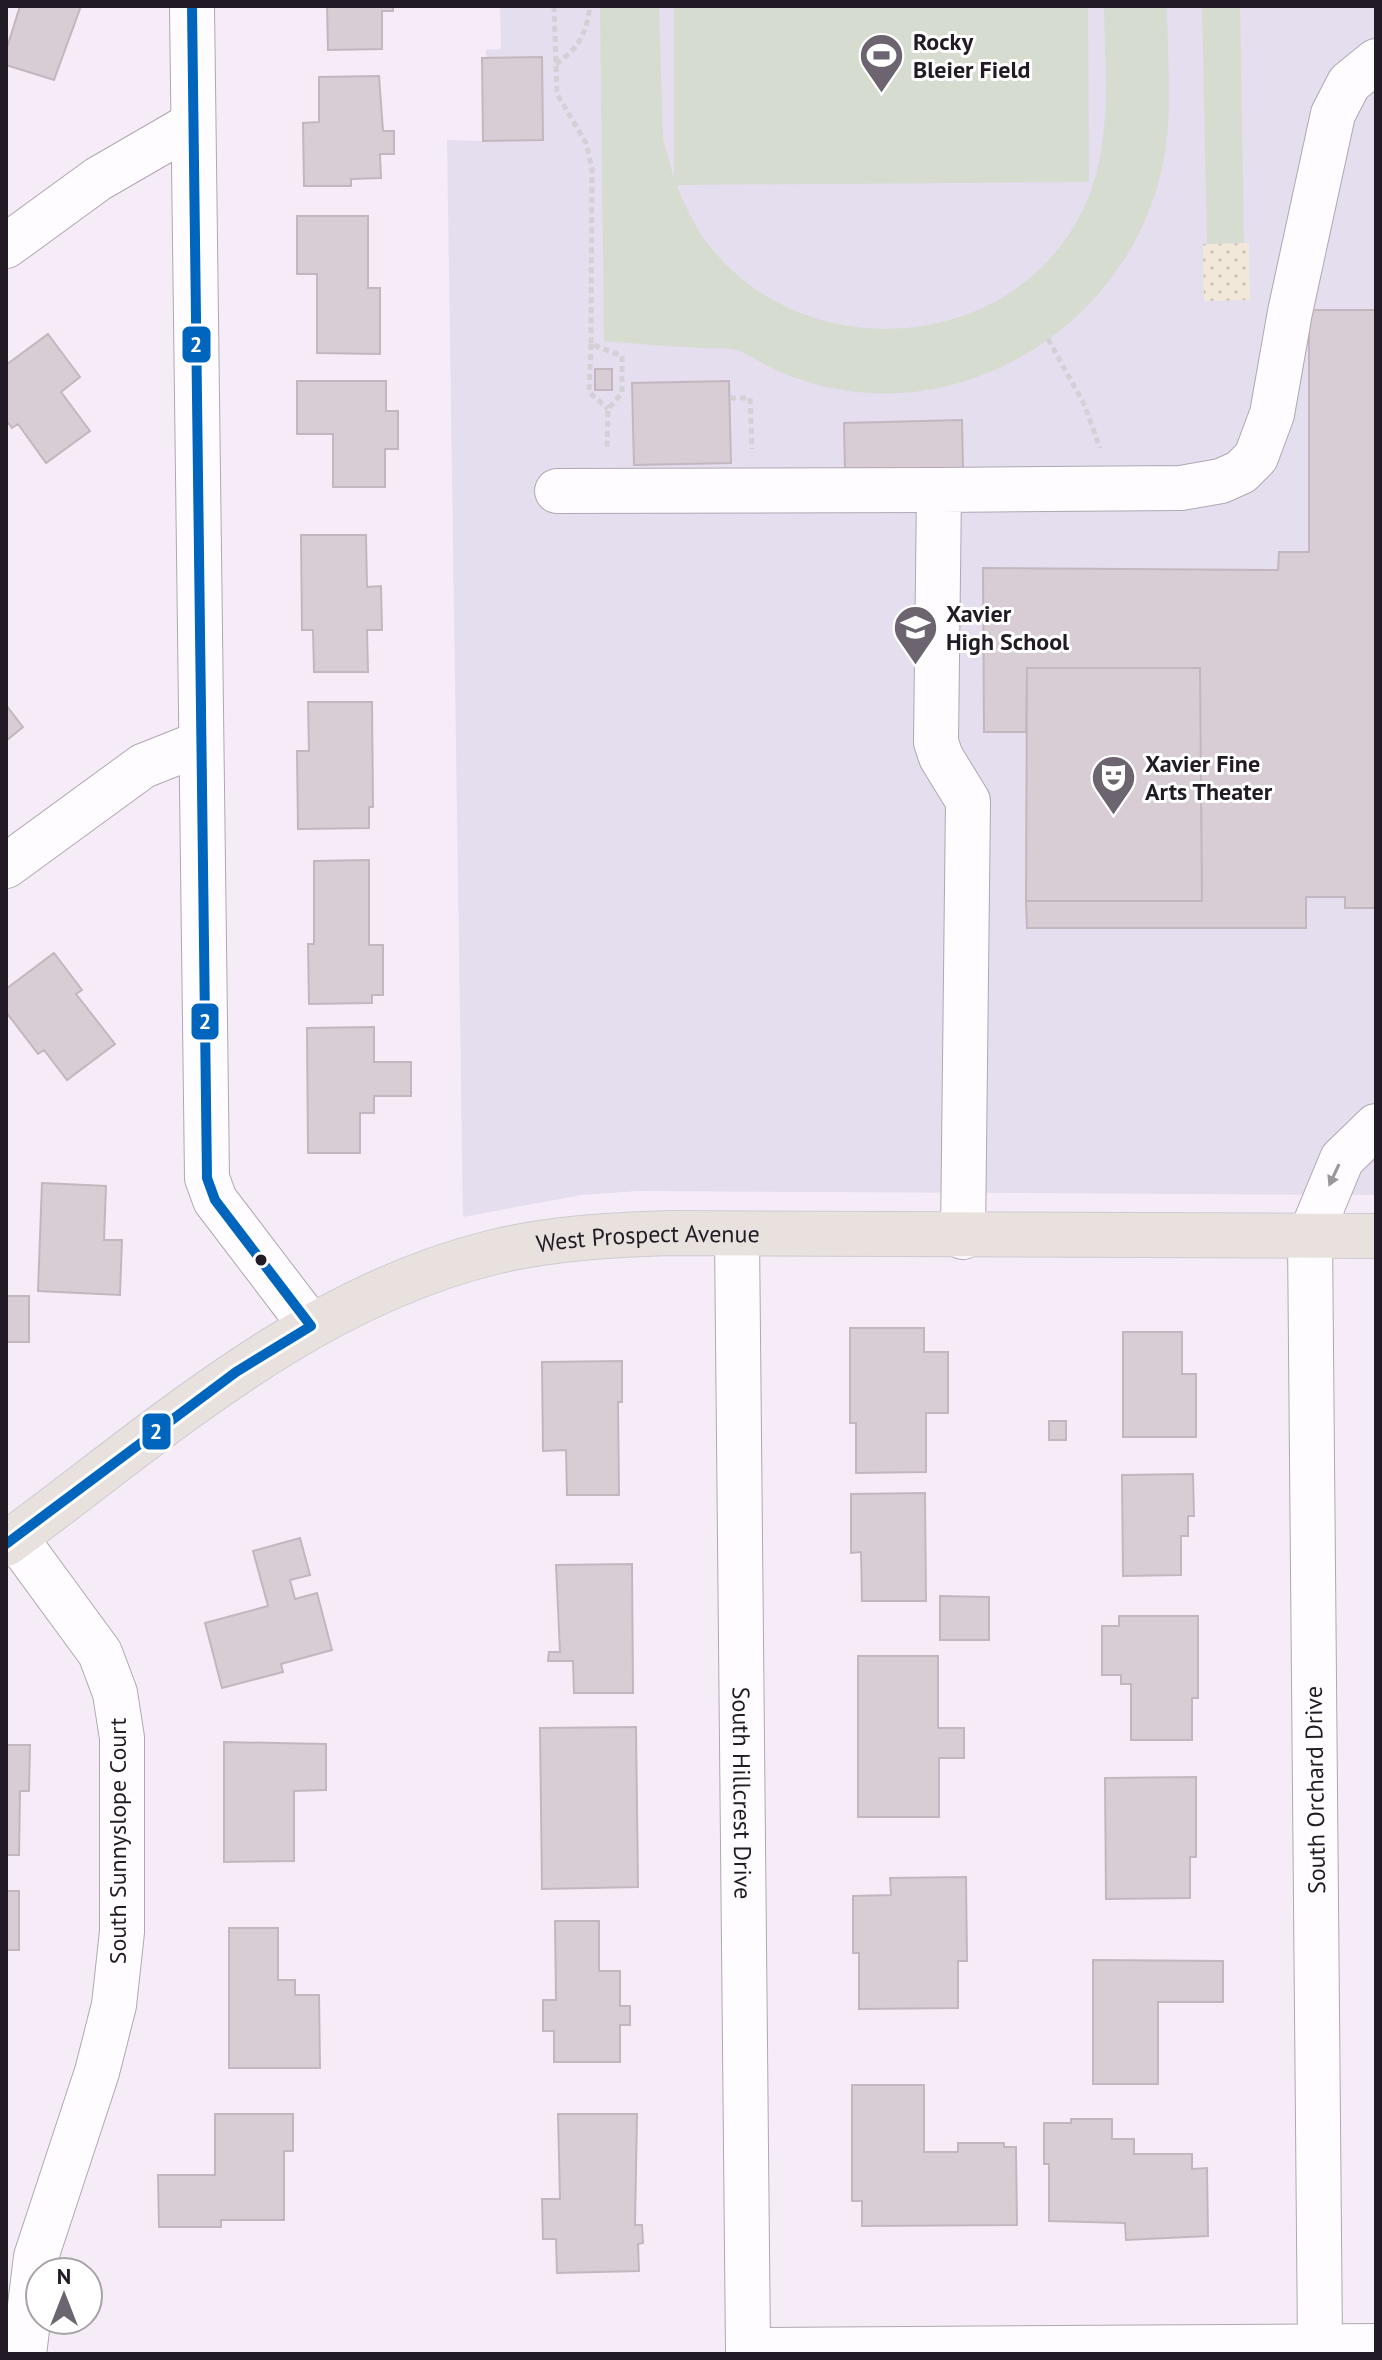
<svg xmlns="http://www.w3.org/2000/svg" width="1382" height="2360" viewBox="0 0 1382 2360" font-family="'PT Sans',sans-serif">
<defs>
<pattern id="sand-dots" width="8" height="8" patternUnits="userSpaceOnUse" patternTransform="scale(2)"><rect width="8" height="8" fill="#f2e8d9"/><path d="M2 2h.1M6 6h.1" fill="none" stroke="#cfc6ba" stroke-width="1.8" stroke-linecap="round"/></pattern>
</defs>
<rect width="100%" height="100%" fill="#f6ecf8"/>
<path fill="#e4deef" d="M500,6H1376V1195L638,1191L581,1195L463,1217L447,140L483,141L482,58H486V50L501,49Z"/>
<path fill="url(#sand-dots)" d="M1249,243L1250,300L1204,301L1203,244Z"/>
<path fill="#d6dccf" d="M600,6H659L663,138L674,179V6H1088L1089,182L677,185C739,367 1007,380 1086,203C1113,141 1105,72 1104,6H1167C1167,55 1173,109 1164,158C1139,300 1002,407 857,392C828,389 796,380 770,367C759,362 748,354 737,350C726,347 712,349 701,348C669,346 636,344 604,341Z
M1202,6H1240L1244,243L1207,244Z"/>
<path fill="#d8cdd5" stroke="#c3b7bf" stroke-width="2" d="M20,6H81L54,80L6,65V51Z
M327,6H393V11H382V49L328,50Z
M542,57L543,140L483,141L482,58Z
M379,76L383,131H394V154H380L381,178L351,179V186H304L303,123L319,122V77Z
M297,216H368V288H380V354L317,353V274H297Z
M1309,310H1376V908H1345V897H1306V928H1027L1026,901H1202L1200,668H1027L1026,732H984L983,568L1278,570L1279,552H1309Z
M48,334L80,377L61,392L90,431L46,463L18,424L12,428L6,420V365Z
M595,369H612V390H595Z
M297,381H386V411H398V449H385V487H333V434H297Z
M729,381L731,463L634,465L632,383Z
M962,420L963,468L845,471L844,423Z
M301,535H366L367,587L381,586L382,630H367L368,672H314L313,630H302Z
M1027,668H1200L1202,901H1026Z
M308,702H372L373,807H369V828L298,829L297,751H309Z
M6,705L23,727L6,741Z
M369,860V945H383V995H372V1003L309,1004L308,944H314V861Z
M54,953L82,990L76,994L115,1044L67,1080L44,1050L38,1054L6,1012V989Z
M374,1027V1062H411V1096H374V1113H360V1153H308L307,1028Z
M42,1183L106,1186L104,1240H122L120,1295L38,1291Z
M6,1296H29V1342H6Z
M850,1328H924V1352H948V1413H926V1472L856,1473V1423H850Z
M1123,1332H1182V1374H1196V1437H1123Z
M622,1361V1402H618L619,1495H567L566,1450L543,1451L542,1362Z
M1049,1421H1066V1440H1049Z
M1193,1474L1194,1516H1188V1536H1181V1575L1123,1576L1122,1475Z
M925,1493L926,1601H862L861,1552L851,1553V1494Z
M300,1538L310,1575L290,1580L295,1599L317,1593L332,1650L281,1664L283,1672L222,1688L205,1623L268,1606L253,1551Z
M632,1564L633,1693H574L573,1661H548L549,1652H560L556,1565Z
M940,1596L989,1597V1640H940Z
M1119,1616H1198V1698H1192V1740H1131V1684H1121V1675H1102V1626H1119Z
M858,1656H938V1728H964V1758H939V1817H858Z
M636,1727L638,1887L542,1889L540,1728Z
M224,1742L326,1744V1790L294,1791V1861L224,1862Z
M6,1745H30L29,1791H20L19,1855H6Z
M1196,1777V1857H1190V1898L1106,1899L1105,1778Z
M966,1877L967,1961H958V2008L859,2009V1953H853V1896L891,1895L890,1878Z
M6,1891H19V1950H6Z
M555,1921H599V1971H620V2006H630V2025H620V2062H554V2031H543V2000H556Z
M229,1928H278V1980H295V1995H319L320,2068H229Z
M1093,1960L1223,1961V2002H1158V2084H1093Z
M852,2085H924V2152H958V2143H1004V2147H1016L1017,2225L862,2226V2201H852Z
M215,2114H293V2151H284V2220H221V2227H159L158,2175H215Z
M558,2114H637L635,2225H642L643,2243L638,2244L639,2271L557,2273L556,2239H543L542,2199H560Z
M1071,2119H1112V2139H1134V2154H1192V2169L1207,2168L1208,2236L1126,2240L1125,2223L1049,2221V2164H1044V2123H1071Z"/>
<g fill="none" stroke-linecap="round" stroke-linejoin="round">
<defs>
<g id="minor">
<path d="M192,6L207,1178L215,1200L311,1326"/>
<path d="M6,246L98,179L193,124"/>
<path d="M557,491L939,490"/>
<path d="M6,866L143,766L201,743"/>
<path id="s1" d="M737,1235L748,2350L1376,2346"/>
<path d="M963,1237L968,801L941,757L936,742L939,490L1181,488L1221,481L1241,472L1256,457L1272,414L1290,312L1333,114L1349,83L1376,61"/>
<path d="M15,1537L100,1653L115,1693L122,1738V1932L114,2005L97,2072L36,2257L24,2354"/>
<path d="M1320,2345L1310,1236L1342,1159L1376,1126"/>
</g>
<g id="major">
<path id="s2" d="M6,1544C159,1432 305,1298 494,1252C552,1238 611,1235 670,1233L1376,1236"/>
</g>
</defs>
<use href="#minor" stroke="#b0a7b2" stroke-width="46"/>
<use href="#major" stroke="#d0cad1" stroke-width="46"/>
<path stroke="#d4d0d5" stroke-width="5" stroke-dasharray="6 4" stroke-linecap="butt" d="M554,6L557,94L586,143L592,169L591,344L622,356V393L608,409L607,450
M556,64C580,47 586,34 590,6
M1048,339L1084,404L1100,448
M591,344L589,392L608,409
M730,398H750L752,449"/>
<use href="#minor" stroke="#fefcfe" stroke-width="44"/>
<use href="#major" stroke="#e8e1de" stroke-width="44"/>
<defs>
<path id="bus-1" d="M192,6L207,1178L215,1200L311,1326
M6,1544L236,1372L311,1326"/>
</defs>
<use href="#bus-1" stroke="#fff" stroke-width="16"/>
<use href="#bus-1" stroke="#0065bd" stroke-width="10"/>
</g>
<defs><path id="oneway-solid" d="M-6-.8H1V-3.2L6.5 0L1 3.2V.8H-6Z" transform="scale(2)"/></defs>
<use fill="#9b969c" href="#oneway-solid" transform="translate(1334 1175) rotate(115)"/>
<defs>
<symbol id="stadium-pin" viewBox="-11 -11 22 30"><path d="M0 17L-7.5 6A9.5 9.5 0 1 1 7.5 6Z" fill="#6c646e" stroke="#fff"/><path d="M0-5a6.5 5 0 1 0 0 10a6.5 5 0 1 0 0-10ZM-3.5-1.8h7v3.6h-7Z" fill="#fff"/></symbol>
<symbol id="school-pin" viewBox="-11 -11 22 30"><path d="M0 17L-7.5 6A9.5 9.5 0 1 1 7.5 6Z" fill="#6c646e" stroke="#fff"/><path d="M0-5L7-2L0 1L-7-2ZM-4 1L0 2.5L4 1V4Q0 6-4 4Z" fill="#fff"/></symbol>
<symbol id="theatre-pin" viewBox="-11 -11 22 30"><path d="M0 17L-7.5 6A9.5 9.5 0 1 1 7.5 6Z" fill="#6c646e" stroke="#fff"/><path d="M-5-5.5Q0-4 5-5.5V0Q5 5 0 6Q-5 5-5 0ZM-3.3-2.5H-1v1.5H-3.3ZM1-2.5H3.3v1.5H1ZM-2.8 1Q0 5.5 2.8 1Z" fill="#fff"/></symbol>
</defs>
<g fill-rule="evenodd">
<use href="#stadium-pin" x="856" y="30" width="51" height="69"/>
<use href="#school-pin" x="890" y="602" width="51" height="69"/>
<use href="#theatre-pin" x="1088" y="752" width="51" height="69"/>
</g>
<circle fill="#221a24" stroke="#fff" stroke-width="3" cx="261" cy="1260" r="7"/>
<g text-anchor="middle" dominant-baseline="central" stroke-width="6" stroke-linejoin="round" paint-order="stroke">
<g font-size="24" font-weight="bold" fill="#221a24" stroke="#fff" text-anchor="start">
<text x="913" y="41">Rocky<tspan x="913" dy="28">Bleier Field</tspan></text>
<text x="946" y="613">Xavier<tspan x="946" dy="28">High School</tspan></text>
<text x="1145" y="763">Xavier Fine<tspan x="1145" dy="28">Arts Theater</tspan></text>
</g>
<g font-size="24" fill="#221a24" stroke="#fff">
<text stroke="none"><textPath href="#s2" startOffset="728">West Prospect Avenue</textPath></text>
<text transform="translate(1315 1790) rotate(-91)">South Orchard Drive</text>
<text stroke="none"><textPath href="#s1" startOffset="558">South Hillcrest Drive</textPath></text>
<text transform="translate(117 1841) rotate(-90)">South Sunnyslope Court</text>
</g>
</g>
<g stroke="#fff" stroke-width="3">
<rect x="181" y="325" width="31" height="39" rx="8" fill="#0065bd"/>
<rect x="190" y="1002" width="30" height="39" rx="8" fill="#0065bd"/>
<rect x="141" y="1412" width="31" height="39" rx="8" fill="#0065bd"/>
</g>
<g font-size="22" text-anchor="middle" font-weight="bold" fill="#fff">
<text x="196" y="352">2</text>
<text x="205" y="1029">2</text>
<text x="156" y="1439">2</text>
</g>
<rect width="1382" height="2360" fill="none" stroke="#221a24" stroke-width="16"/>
<g transform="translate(64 2296)"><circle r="38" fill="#ffffff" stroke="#a7a3a7" stroke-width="2"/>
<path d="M0-6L14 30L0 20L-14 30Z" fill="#6c646e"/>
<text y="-12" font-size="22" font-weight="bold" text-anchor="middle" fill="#221a24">N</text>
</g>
</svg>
